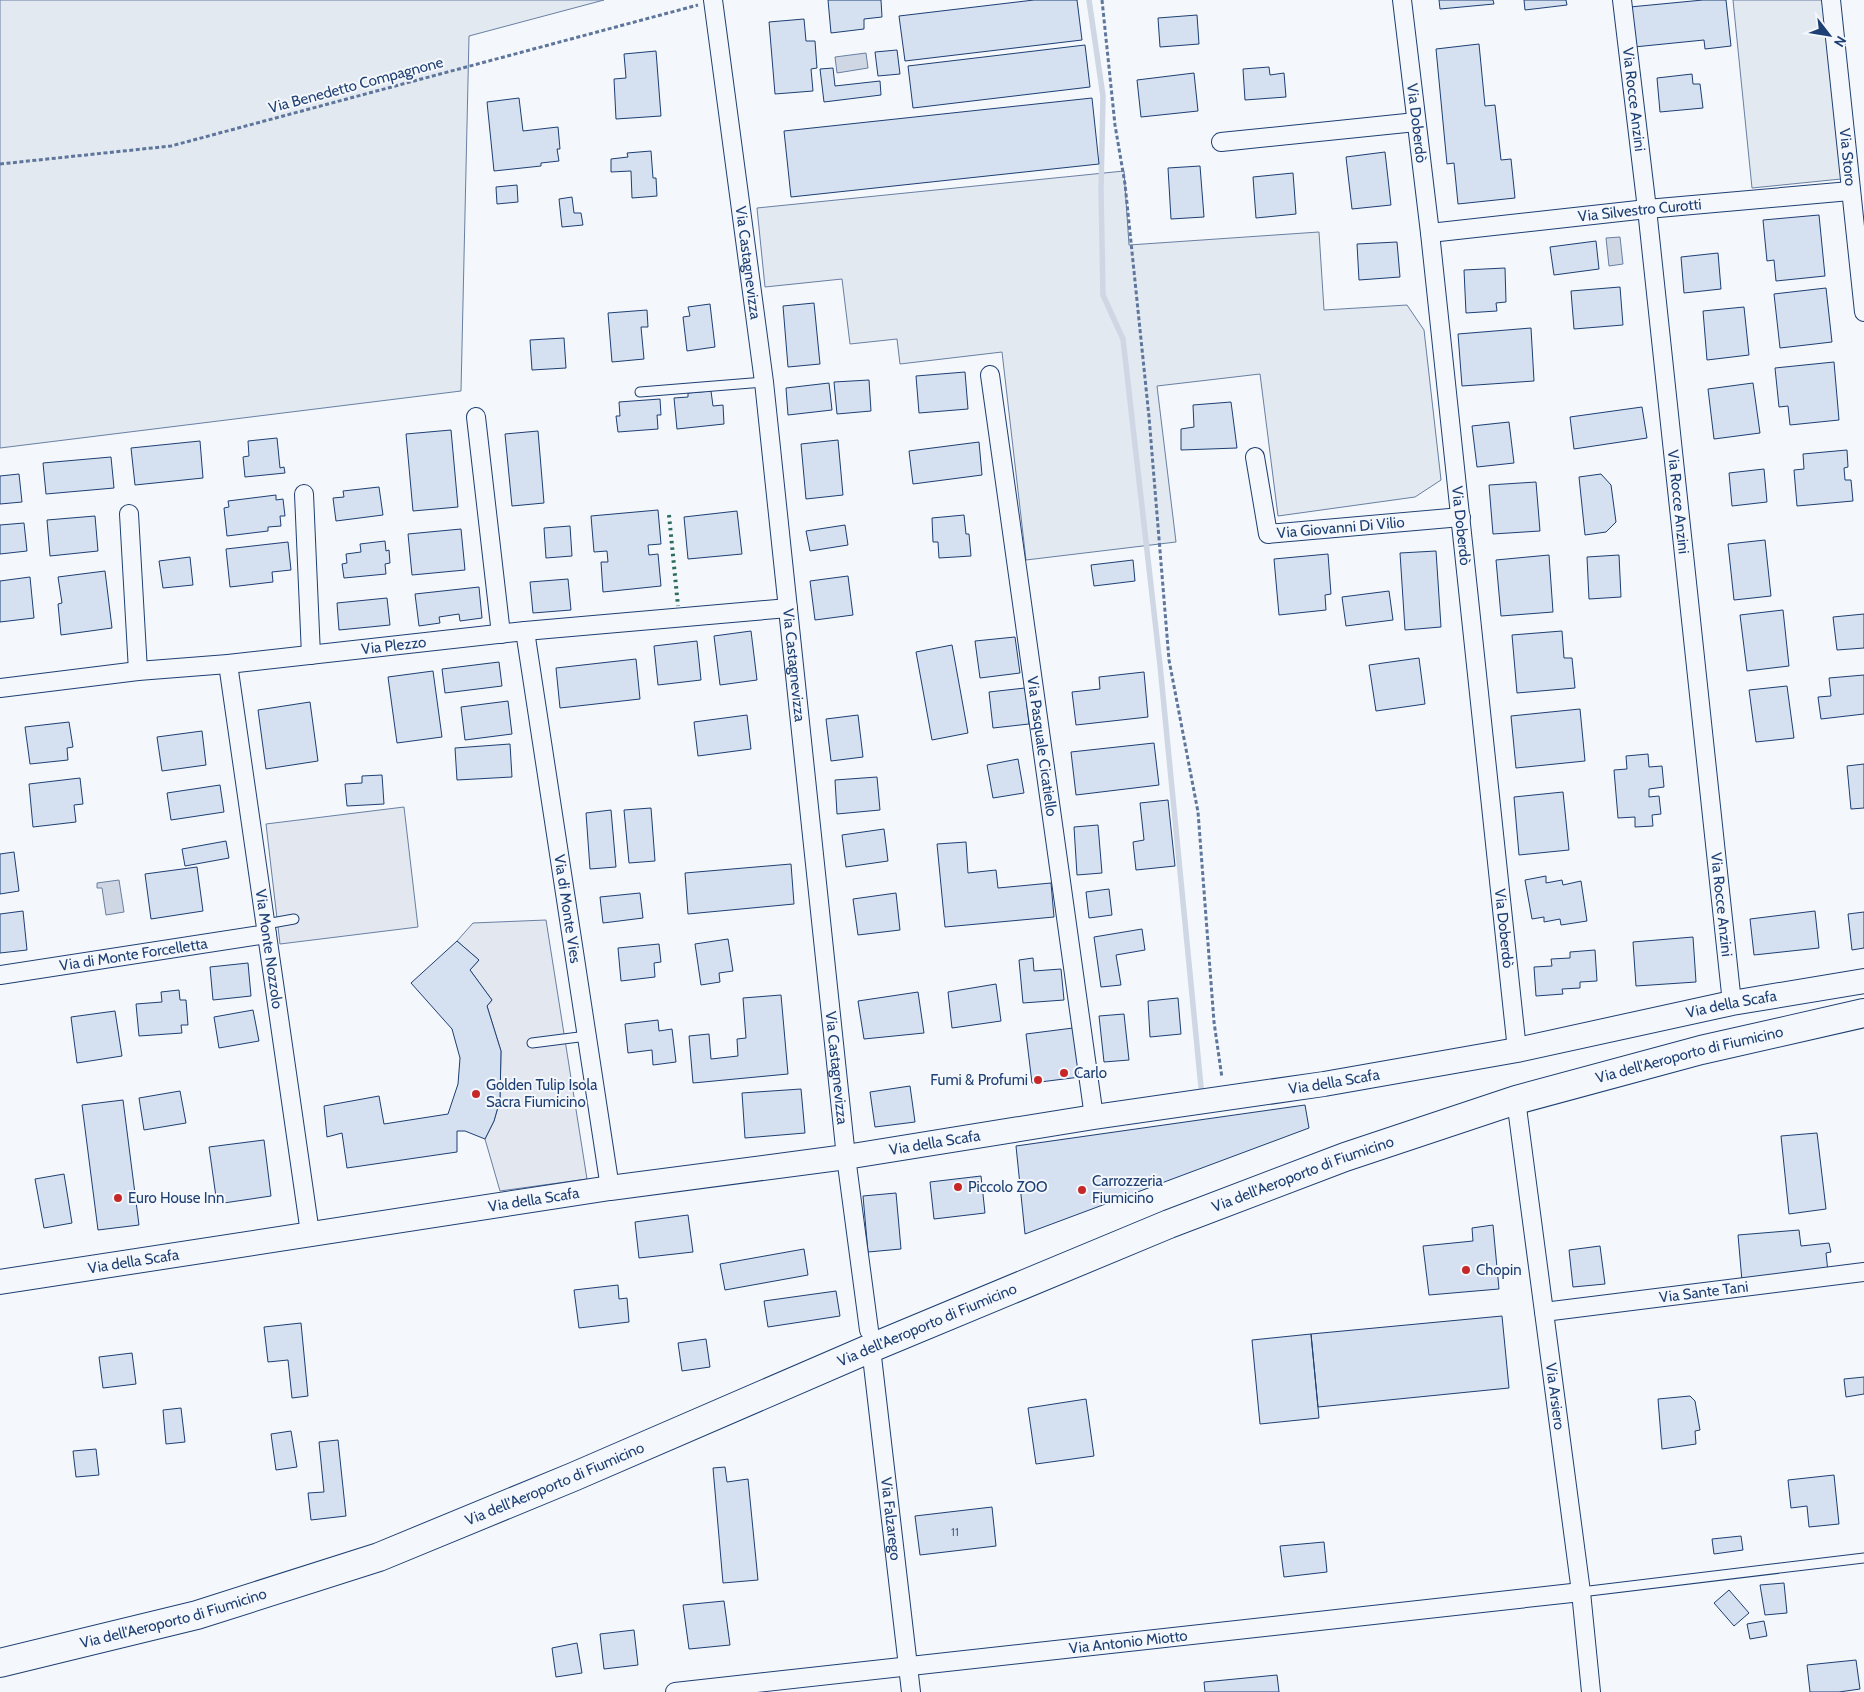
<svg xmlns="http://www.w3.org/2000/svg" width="1864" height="1692" viewBox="0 0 1864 1692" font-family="Cabin,sans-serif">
<rect width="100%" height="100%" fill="#f4f7fb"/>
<path fill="#e3e9f0" stroke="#687fa3" d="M0,0H604L469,36L461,391L0,448Z
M1733,0H1823L1841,179L1752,188Z
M1124,171L1129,245L1319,232L1324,310L1407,305L1424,330L1441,480L1415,497L1278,516L1260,374L1157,386L1176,542L1026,560L1002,352L900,364L897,339L850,344L842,279L765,287L757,208Z"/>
<path fill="#e3e8f0" stroke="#687fa3" d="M404,807L418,927L280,944L266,824Z
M546,920L587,1179L500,1191L485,1139L494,1121L500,1100L501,1051L487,1006L492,1000L470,970L479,960L457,941L473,923Z"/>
<path fill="#cfd7e4" stroke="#687fa3" d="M866,53L868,68L837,73L835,57Z
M1620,237L1623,264L1609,266L1606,238Z
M119,880L124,912L106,915L102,888H97V883Z"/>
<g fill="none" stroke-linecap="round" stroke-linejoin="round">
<path stroke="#cfd7e4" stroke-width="5.5" d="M1089,0L1103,96L1101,189L1103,295L1123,339L1160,665L1201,1087"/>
</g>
<path fill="#d5e0f0" stroke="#1d3f73" d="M828,0H881L882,17L864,19V29L831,33Z
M1034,0H1077L1082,40L905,61L899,16Z
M1439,0H1493L1494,4L1440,9Z
M1524,0H1566L1567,5L1525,10Z
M1703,0H1726L1731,46L1705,49L1704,40L1634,47L1630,7Z
M1197,15L1199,44L1160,47L1158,18Z
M804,19L806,41H815L817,68L811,69L813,91L775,94L769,22Z
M1479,44L1485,106L1495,105L1501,160L1511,159L1515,198L1458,204L1454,163L1447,164L1436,49Z
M1085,45L1090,87L913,108L908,66Z
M897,50L900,74L878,76L875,52Z
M656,51L661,116L616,119L614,79L626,78L624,54Z
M1269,67L1270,75L1284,73L1286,97L1245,100L1243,69Z
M833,68L835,86L880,81L881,95L824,102L820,69Z
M1194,73L1198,111L1141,117L1137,80Z
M1692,74L1693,84H1700L1703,108L1660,112L1657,78Z
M519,98L523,131L558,127L560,149H557L559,161L541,163V166L494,171L487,102Z
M1092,98L1099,164L791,197L784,131Z
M651,151L653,178H656L657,196L632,198L631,171L611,172V159L628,157L627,153Z
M1385,152L1391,205L1352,209L1346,157Z
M1200,166L1204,217L1171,219L1168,168Z
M1293,173L1296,214L1256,218L1253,177Z
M517,185L518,202L497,204L496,187Z
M572,197L574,213H581L583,225L562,227L559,199Z
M1819,215L1825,276L1776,281L1774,260L1767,261L1763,220Z
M1596,241L1599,269L1554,275L1550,247Z
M1397,242L1400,277L1359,280L1357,244Z
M1718,253L1721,289L1684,293L1681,257Z
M1505,268L1506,302L1496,303L1497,311L1466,313L1464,270Z
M1620,287L1623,325L1574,329L1571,291Z
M1826,288L1832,342L1780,348L1774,294Z
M814,303L820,364L788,367L783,306Z
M710,304L715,347L687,351L683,317L690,316L688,307Z
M1744,307L1749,355L1707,360L1703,311Z
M647,310L648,327H641L644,359L612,362L608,313Z
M1531,328L1534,381L1462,386L1458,334Z
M564,338L566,368L532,370L530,340Z
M1834,362L1839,420L1790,425L1788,406L1779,407L1775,368Z
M965,372L968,409L919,413L916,376Z
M869,380L871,411L837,414L834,382Z
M829,383L832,410L788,415L786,388Z
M1753,383L1760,433L1714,439L1708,389Z
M711,391L713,406L723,405L724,424L677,429L674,398L688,397V393Z
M660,399L661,415H657L658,429L618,432L616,416H620L619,402Z
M1231,402L1237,448L1181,450V429L1194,427L1193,405Z
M1642,407L1647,438L1574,449L1570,417Z
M1509,422L1514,463L1477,467L1472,426Z
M451,430L458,507L413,511L406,434Z
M538,431L544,503L512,506L505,434Z
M277,438L280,468L284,467L285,473L245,477L243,457L249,456L248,441Z
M838,440L843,495L806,499L801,444Z
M200,441L203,478L135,485L131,448Z
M979,442L982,475L913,484L909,451Z
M1847,450L1848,467L1844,468L1845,480H1851L1853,501L1797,506L1794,470L1804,469L1803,454Z
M111,457L114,488L46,494L43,463Z
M1764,469L1767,502L1732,506L1729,473Z
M19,474L22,502L0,504V476Z
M1601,474L1611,485L1616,522L1606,532L1585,535L1579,477Z
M1536,482L1540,531L1493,534L1489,485Z
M379,487L383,515L336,521L333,498L344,497L343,491Z
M276,495V500L283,499L285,516H280L281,526L268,527V531L227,536L224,508L229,507L228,501Z
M658,510L661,544L648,545L649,555L658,554L661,586L603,592L601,562H608L607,551L594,552L591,516Z
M737,511L742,554L688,559L684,517Z
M964,515L966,534H969L971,556L939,558L938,542H933L932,518Z
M95,516L98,551L50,556L47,520Z
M24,523L27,551L0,554V525Z
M845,525L848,545L810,551L806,531Z
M570,526L572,556L546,558L544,528Z
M461,529L465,570L412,575L408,534Z
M1765,540L1771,596L1734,600L1728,544Z
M385,541L386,551L389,550L390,563L385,564L386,574L344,578L342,564L347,563L346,554L361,552L360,544Z
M288,542L291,570L272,572L273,582L230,587L226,549Z
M1436,551L1441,627L1405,630L1400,553Z
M1328,554L1331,594L1325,595L1326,610L1279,615L1274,559Z
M1549,555L1553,612L1501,616L1496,560Z
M1619,555L1621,597L1589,599L1587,557Z
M190,557L193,585L163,588L159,561Z
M1133,560L1135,581L1094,586L1091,565Z
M105,571L112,628L61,635L58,604L62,603L58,577Z
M848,576L853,615L815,620L810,581Z
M30,577L34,618L0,622V581Z
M568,579L571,610L533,613L530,582Z
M479,587L482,618L460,621L459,614L439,617L440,623L419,626L415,594Z
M1389,591L1393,620L1346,626L1342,597Z
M387,598L390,625L339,630L337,603Z
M1783,610L1789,666L1747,671L1740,615Z
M1864,614V648L1837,650L1833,617Z
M751,631L757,680L720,685L714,636Z
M1562,631L1564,658H1572L1575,688L1517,693L1512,635Z
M1015,637L1020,673L980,678L975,641Z
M697,641L701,680L658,685L654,646Z
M952,645L968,733L932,740L916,652Z
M1419,658L1425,704L1376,711L1369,665Z
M636,659L640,699L560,708L556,668Z
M499,662L502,686L445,693L442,669Z
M433,671L442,737L397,743L388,677Z
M1144,672L1148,717L1076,725L1072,692L1100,689L1099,677Z
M1864,675V714L1821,719L1818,697L1831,696L1829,678Z
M1787,686L1794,738L1756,742L1749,690Z
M1025,688L1029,724L993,728L989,692Z
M508,701L512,734L465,740L461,707Z
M310,702L318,761L266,769L258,710Z
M1580,709L1585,761L1516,768L1511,716Z
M747,715L751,749L698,756L694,722Z
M858,715L863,757L831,761L826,719Z
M69,722L73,747L67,748L68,760L30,764L25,727Z
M202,731L206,765L162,771L157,737Z
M1154,743L1159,785L1076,795L1071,752Z
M510,744L512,777L457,780L455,748Z
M1648,754L1649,767L1662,766L1664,787L1649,789V797L1659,796L1661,814L1652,815L1653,826L1635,827V817L1618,818L1614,770L1627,769L1626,756Z
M1018,759L1024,793L993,798L987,765Z
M1864,764V808L1851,809L1847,766Z
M382,775L384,804L347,806L345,784L362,783V776Z
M877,777L880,810L837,814L835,780Z
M80,778L83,804L74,805L76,822L33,827L29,784Z
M220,785L224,812L171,820L167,793Z
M1563,792L1569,850L1519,855L1514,797Z
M1168,800L1175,866L1136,870L1133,842L1144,840L1140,803Z
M651,808L655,861L629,863L624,810Z
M611,810L616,867L590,869L586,813Z
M1098,825L1102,873L1077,875L1074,827Z
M884,829L888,861L846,867L842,835Z
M226,841L229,858L185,866L182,849Z
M966,842L968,873L996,870L998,888L1051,883L1054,917L945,927L937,844Z
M14,852L19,891L0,894V854Z
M791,864L794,904L688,914L685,873Z
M197,867L203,911L151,919L145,874Z
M1546,876V883L1562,880L1563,885L1581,881L1587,921L1561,925L1560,919L1544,922V917L1532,919L1525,880Z
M1109,889L1112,915L1089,918L1086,892Z
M640,893L643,918L603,923L600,897Z
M896,893L900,930L858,935L853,899Z
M23,911L27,950L0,953V914Z
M1815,911L1819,948L1754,955L1750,919Z
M1864,912V948L1852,950L1848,914Z
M1142,929L1145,950L1116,955L1121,985L1101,987L1094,937Z
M1693,937L1696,982L1636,986L1633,942Z
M728,939L733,971L719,973L720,982L701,985L695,944Z
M457,941L479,960L470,970L492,1000L487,1006L501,1051L500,1100L494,1121L485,1139L465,1131H457V1152L347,1168L342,1133L327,1137L324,1106L379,1096L384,1124L448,1114L458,1084L460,1058L452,1029L411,983Z
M659,944L661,962L654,963L655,977L621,981L618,948Z
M1595,950L1597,981L1580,982V988L1562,989L1563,994L1536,996L1534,967L1552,966L1551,959L1570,958V952Z
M1033,958L1034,971L1061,969L1064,1000L1023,1003L1019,960Z
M248,963L251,996L213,1000L210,967Z
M996,984L1001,1021L952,1028L948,992Z
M179,990L180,1000H186L188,1025H181L182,1033L139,1036L136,1004L162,1002L161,992Z
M918,992L924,1033L864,1039L858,1001Z
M781,995L788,1074L693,1083L689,1036L709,1034L711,1059L738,1056L737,1039L746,1038L743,998Z
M1178,998L1181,1034L1150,1037L1148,1001Z
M253,1010L259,1041L219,1048L214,1017Z
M115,1011L122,1056L77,1063L71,1017Z
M1124,1014L1129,1060L1104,1062L1099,1016Z
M658,1020L659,1031L672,1029L676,1062L653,1065L652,1050L628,1053L625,1024Z
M1073,1028L1080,1077L1032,1083L1026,1034Z
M910,1086L915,1122L875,1127L870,1092Z
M801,1089L805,1133L745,1138L742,1093Z
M180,1091L186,1123L144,1130L139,1098Z
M123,1100L139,1225L98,1230L82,1105Z
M1305,1105L1309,1128L1025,1234L1016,1146Z
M1817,1133L1826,1209L1789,1214L1781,1136Z
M264,1140L271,1196L217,1204L209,1147Z
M64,1174L72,1223L44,1228L35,1179Z
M981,1176L985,1213L934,1219L930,1182Z
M896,1193L901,1249L868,1252L863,1196Z
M688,1215L693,1252L639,1258L635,1222Z
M1493,1225L1499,1289L1429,1295L1423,1246L1473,1241L1472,1228Z
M1799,1230L1801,1246L1829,1243L1831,1252L1826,1253L1828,1272L1742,1281L1738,1235Z
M1600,1246L1605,1284L1573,1287L1569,1250Z
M804,1249L808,1275L725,1290L720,1264Z
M618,1285L619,1299L627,1298L629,1322L579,1328L574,1290Z
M836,1291L840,1316L768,1327L764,1301Z
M1502,1316L1509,1388L1318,1407L1311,1334Z
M301,1323L308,1396L292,1398L288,1360L268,1362L264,1327Z
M1311,1334L1319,1418L1260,1424L1252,1340Z
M706,1339L710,1367L682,1371L678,1343Z
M132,1353L136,1384L103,1388L99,1357Z
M1864,1377V1394L1846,1397L1844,1379Z
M1690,1396L1695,1401L1700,1430L1695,1431L1696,1444L1662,1449L1658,1399Z
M1086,1399L1094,1456L1036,1464L1028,1408Z
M181,1408L185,1442L166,1444L163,1410Z
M291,1431L297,1467L276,1470L271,1434Z
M338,1440L346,1516L311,1520L308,1493L324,1492L319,1442Z
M96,1449L99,1475L76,1477L73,1451Z
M725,1467L727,1482L748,1479L758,1580L723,1583L713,1468Z
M1834,1475L1839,1524L1809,1527L1807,1506L1791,1508L1788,1480Z
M992,1507L996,1546L920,1555L915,1516Z
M1741,1536L1743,1550L1714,1554L1712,1539Z
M1324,1542L1327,1572L1284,1577L1280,1546Z
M1784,1583L1787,1613L1765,1615L1760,1585Z
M1729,1590L1749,1613L1734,1626L1714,1603Z
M724,1601L730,1645L689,1649L683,1605Z
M1764,1621L1767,1636L1750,1639L1747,1624Z
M634,1630L638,1665L604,1669L600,1634Z
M577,1643L582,1673L556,1677L552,1648Z
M1856,1660L1860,1689L1839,1692H1810L1807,1665Z
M1277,1675L1279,1692H1205L1204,1682Z"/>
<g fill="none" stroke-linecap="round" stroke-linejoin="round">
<defs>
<path id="lane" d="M640,392L764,382
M266,924L294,919
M532,1043L587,1036
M1581,1592L1864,1558"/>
<g id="street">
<path id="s1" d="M713,0L764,382L846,1157L869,1330"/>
<path id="s2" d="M1402,0L1430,233L1517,1050"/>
<path id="s3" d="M1622,0L1647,209L1732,1003"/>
<path id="s4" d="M1831,0L1864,312"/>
<path d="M1221,142L1416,122"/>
<path id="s5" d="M1430,233L1647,209L1850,191"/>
<path id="s6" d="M990,375L1094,1117"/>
<path d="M476,417L501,634"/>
<path id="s7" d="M1255,457L1268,534L1461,517"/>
<path d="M304,494L311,655"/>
<path d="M129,514L138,671"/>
<path id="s8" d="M525,631L610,1188"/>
<path id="s9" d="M228,664L310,1233"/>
<path id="s10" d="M0,688L138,671L228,664L525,631L788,608"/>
<path id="s11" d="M0,975L267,934"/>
<path id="s12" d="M1516,1100L1581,1592L1591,1692"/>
<path id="s13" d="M1544,1312L1864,1272"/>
<path id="s14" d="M871,1348L911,1692"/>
<path id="s15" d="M675,1692L1581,1592"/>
</g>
<g id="secondary">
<path id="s16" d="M0,1282L610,1188L846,1157L1094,1117L1324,1084L1517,1050L1732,1003L1864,981"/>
</g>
<g id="primary">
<path id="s17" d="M0,1663L197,1615L379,1557L573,1477L871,1348L1169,1224L1345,1157L1516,1100L1701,1050L1864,1013"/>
</g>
</defs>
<use href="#lane" stroke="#1d3f73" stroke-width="11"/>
<use href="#street" stroke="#1d3f73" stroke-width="20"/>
<use href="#secondary" stroke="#1d3f73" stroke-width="26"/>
<use href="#primary" stroke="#1d3f73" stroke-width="30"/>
<path stroke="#5e769c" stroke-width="3" stroke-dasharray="4 2.5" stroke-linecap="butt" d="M1102,0L1115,125L1125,184L1149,417L1169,660L1198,812L1214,1022L1222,1078
M0,164L171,146L698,5"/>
<use href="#lane" stroke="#f4f7fb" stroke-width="9"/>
<use href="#street" stroke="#f4f7fb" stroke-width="18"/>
<use href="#secondary" stroke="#f4f7fb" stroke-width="24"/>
<use href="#primary" stroke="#f4f7fb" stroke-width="28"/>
<path stroke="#2c6c60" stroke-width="4" stroke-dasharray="2.5 4" stroke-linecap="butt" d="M669,515L678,606"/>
</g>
<g fill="#c62828" stroke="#f4f7fb" stroke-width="2">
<circle cx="1064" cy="1073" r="5"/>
<circle cx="1038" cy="1080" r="5"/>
<circle cx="476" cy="1094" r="5"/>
<circle cx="958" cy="1187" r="5"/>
<circle cx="1082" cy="1190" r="5"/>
<circle cx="118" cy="1198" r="5"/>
<circle cx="1466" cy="1270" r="5"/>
</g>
<g text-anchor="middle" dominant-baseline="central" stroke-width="4" stroke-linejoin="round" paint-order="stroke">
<g font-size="12" fill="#4b6792">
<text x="955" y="1531">11</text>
</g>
<g font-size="15" fill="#1d3f73" stroke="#f4f7fb">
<text transform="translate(356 85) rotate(-15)">Via Benedetto Compagnone</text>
<text stroke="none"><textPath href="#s3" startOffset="100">Via Rocce Anzini</textPath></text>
<text stroke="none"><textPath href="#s2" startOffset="124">Via Doberdò</textPath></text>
<text stroke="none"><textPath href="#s4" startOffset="158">Via Storo</textPath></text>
<text stroke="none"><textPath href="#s5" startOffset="211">Via Silvestro Curotti</textPath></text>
<text stroke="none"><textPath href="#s1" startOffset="265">Via Castagnevizza</textPath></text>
<text stroke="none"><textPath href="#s3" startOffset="505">Via Rocce Anzini</textPath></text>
<text stroke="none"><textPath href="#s2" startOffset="529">Via Doberdò</textPath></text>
<text stroke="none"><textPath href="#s7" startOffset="151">Via Giovanni Di Vilio</textPath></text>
<text stroke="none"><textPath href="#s10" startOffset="396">Via Plezzo</textPath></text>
<text stroke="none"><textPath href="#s1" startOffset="670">Via Castagnevizza</textPath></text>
<text stroke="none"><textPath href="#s6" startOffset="375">Via Pasquale Cicatiello</textPath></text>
<text stroke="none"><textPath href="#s3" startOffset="910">Via Rocce Anzini</textPath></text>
<text stroke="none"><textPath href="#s8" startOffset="281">Via di Monte Vies</textPath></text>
<text stroke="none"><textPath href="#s2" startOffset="934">Via Doberdò</textPath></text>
<text stroke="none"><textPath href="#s9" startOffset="288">Via Monte Nozzolo</textPath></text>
<text stroke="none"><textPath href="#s11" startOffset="135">Via di Monte Forcelletta</textPath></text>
<text stroke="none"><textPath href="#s16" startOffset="1754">Via della Scafa</textPath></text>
<text stroke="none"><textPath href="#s17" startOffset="1799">Via dell'Aeroporto di Fiumicino</textPath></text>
<text stroke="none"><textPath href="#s1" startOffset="1075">Via Castagnevizza</textPath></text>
<text stroke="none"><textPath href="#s16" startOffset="1349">Via della Scafa</textPath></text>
<text stroke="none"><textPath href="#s16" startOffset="945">Via della Scafa</textPath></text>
<text stroke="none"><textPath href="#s17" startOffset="1394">Via dell'Aeroporto di Fiumicino</textPath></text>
<text stroke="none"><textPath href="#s16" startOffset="540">Via della Scafa</textPath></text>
<text stroke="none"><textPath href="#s16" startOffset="135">Via della Scafa</textPath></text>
<text stroke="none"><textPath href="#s13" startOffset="161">Via Sante Tani</textPath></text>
<text stroke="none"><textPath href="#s17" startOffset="989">Via dell'Aeroporto di Fiumicino</textPath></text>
<text stroke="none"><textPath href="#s12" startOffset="299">Via Arsiero</textPath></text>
<text stroke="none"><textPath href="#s17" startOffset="584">Via dell'Aeroporto di Fiumicino</textPath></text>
<text stroke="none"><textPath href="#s14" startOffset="172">Via Falzarego</textPath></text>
<text stroke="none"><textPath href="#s17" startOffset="179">Via dell'Aeroporto di Fiumicino</textPath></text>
<text stroke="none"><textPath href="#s15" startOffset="456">Via Antonio Miotto</textPath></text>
</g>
<g font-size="15" fill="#1d3f73" stroke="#f4f7fb" text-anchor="start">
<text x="1074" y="1073">Carlo</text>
<text x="1028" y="1080" text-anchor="end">Fumi &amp; Profumi</text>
<text x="486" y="1085">Golden Tulip Isola<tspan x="486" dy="17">Sacra Fiumicino</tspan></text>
<text x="1092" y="1181">Carrozzeria<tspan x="1092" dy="17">Fiumicino</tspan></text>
<text x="968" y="1187">Piccolo ZOO</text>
<text x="128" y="1198">Euro House Inn</text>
<text x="1476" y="1270">Chopin</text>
</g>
</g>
<g transform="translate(1829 35) rotate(121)" stroke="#f4f7fb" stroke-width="4" paint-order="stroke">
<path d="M0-4L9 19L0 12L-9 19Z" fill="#1d3f73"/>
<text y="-8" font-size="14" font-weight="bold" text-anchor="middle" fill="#1d3f73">N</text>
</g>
</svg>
